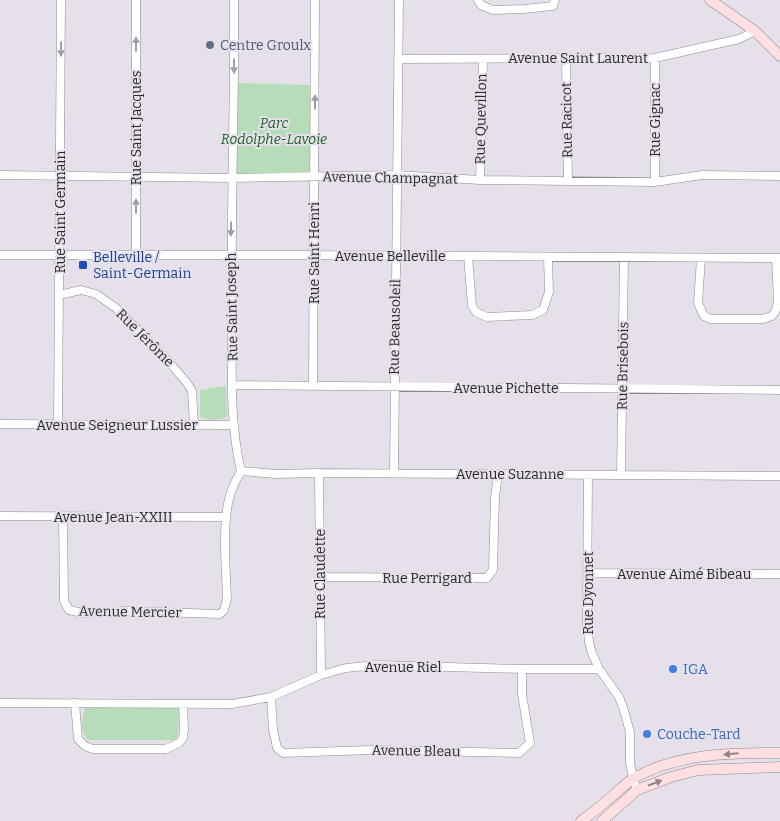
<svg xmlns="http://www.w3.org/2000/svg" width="780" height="821" viewBox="0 0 780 821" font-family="Bitter,serif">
<rect width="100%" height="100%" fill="#e6e0ea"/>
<path fill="#b7dcb9" d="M234,83L314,85L315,176L232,178Z
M226,386L227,415L225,418C219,420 205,421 200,416V390Z
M90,705L176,706L179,710L178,736L175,740H88C79,732 82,718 85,708Z"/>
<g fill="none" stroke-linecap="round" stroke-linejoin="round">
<defs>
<path id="street" d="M478,0L481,5L493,10L524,9L553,6L555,0
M566,58L568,181
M398,59L655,58L739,39L755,31
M0,175L232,178L397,175L480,180L655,182L702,175L780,176
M480,180L483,59
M655,182V58
M0,255H314L780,258
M136,255V0
M468,256L472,306L476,312L487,317L532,315L543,310L549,292L548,257
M701,258L698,303L704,316L711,319H763L772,316L776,310L778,301L776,258
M59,295L81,290L96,294L116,308L169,362L187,383L192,391L194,425
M233,385L780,390
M313,386L315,0
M0,424L234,425
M58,425L61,0
M241,471L276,474L319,473L780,476
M319,473L321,675
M394,473L399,0
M588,475L587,622L589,642L592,653L599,669L619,697L623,707L630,732V763L633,778L637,790
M621,475L624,257
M0,516L226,517
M63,517L64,601L69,610L82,613L128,611L220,614L224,610L227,599C226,569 222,528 229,499C231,489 236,480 241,471C229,420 232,367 232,316C231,234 233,153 234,72C234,48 234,24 234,0
M588,573L780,574
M320,577L487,578L493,570L495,497L498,474
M271,697L273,729L277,748L283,753L371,750L519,753L530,743L522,694V669
M0,703L232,704L271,697L321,675L346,668L376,665L522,669H599
M75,703L78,739L85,746L93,749H166L179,743L183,738L184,729L183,704"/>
<path id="secondary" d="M710,0L755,31L780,56
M581,821C594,812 607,801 619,790C624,786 629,781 634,778C678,753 731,753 780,753
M602,821L637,790L671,777L698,770L780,767"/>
</defs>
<use href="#street" stroke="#8e8892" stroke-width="9"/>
<use href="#secondary" stroke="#8e8892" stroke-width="11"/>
<use href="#street" stroke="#fff" stroke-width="8"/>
<use href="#secondary" stroke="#fee0e3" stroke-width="10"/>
</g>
<defs><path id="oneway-solid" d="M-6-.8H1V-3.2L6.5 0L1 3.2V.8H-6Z" transform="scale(1.25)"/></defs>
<g fill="#9f9ea0">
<use href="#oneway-solid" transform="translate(136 44) rotate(-90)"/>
<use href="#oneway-solid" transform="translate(61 49) rotate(90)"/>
<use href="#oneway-solid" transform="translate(234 66) rotate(90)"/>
<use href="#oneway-solid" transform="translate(315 102) rotate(-90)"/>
<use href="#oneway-solid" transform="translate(136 206) rotate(-90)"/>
<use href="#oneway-solid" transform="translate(231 229) rotate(91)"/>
</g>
<g fill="#948488">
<use href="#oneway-solid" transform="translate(731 754) rotate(175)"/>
<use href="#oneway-solid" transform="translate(655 783) rotate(-21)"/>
</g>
<circle fill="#5c6f8a" stroke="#e6e0ea" stroke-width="2" cx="210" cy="45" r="5"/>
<rect fill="#1a4fb4" stroke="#e6e0ea" stroke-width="2" x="78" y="260" width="10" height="10" rx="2.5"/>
<g fill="#3f7fe0" stroke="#e6e0ea" stroke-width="2">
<circle cx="673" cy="669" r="5"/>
<circle cx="647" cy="734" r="5"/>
</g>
<g text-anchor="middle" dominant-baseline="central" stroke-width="4" stroke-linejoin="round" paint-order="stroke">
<g font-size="14" fill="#4e5e75" stroke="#e6e0ea" text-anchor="start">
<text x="220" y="45">Centre Groulx</text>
</g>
<g font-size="14" fill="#2a282c" stroke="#e6e0ea">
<text x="578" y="58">Avenue Saint Laurent</text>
<text transform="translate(481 119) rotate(-89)">Rue Quevillon</text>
<text transform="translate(567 120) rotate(-91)">Rue Racicot</text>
<text transform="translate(655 120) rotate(-90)">Rue Gignac</text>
<text transform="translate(136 128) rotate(-90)">Rue Saint Jacques</text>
<text transform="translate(390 178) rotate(1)">Avenue Champagnat</text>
<text transform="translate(60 212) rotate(-90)">Rue Saint Germain</text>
<text transform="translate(314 253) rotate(-90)">Rue Saint Henri</text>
<text x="390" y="256">Avenue Belleville</text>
<text transform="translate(232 307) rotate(-91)">Rue Saint Joseph</text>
<text transform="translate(395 327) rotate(-89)">Rue Beausoleil</text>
<text transform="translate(145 338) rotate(45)">Rue Jérôme</text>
<text transform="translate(623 366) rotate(-89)">Rue Brisebois</text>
<text x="506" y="388">Avenue Pichette</text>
<text x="117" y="425">Avenue Seigneur Lussier</text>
<text x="510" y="474">Avenue Suzanne</text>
<text x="113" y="517">Avenue Jean-XXIII</text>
<text transform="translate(320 574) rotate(-90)">Rue Claudette</text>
<text x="684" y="574">Avenue Aimé Bibeau</text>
<text x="427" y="578">Rue Perrigard</text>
<text transform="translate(588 593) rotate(-90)">Rue Dyonnet</text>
<text transform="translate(130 612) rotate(1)">Avenue Mercier</text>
<text x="403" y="667">Avenue Riel</text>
<text transform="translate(416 751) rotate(1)">Avenue Bleau</text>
</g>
<g font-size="14" font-style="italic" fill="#1f602b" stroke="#e6e0ea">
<text x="274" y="123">Parc<tspan x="274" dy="16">Rodolphe-Lavoie</tspan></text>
</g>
<g font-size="14" fill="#164399" stroke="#e6e0ea" text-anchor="start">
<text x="93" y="257">Belleville /<tspan x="93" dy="16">Saint-Germain</tspan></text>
</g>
<g font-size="14" fill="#366cbe" stroke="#e6e0ea" text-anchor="start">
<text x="683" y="669">IGA</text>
<text x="657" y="734">Couche-Tard</text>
</g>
</g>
</svg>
